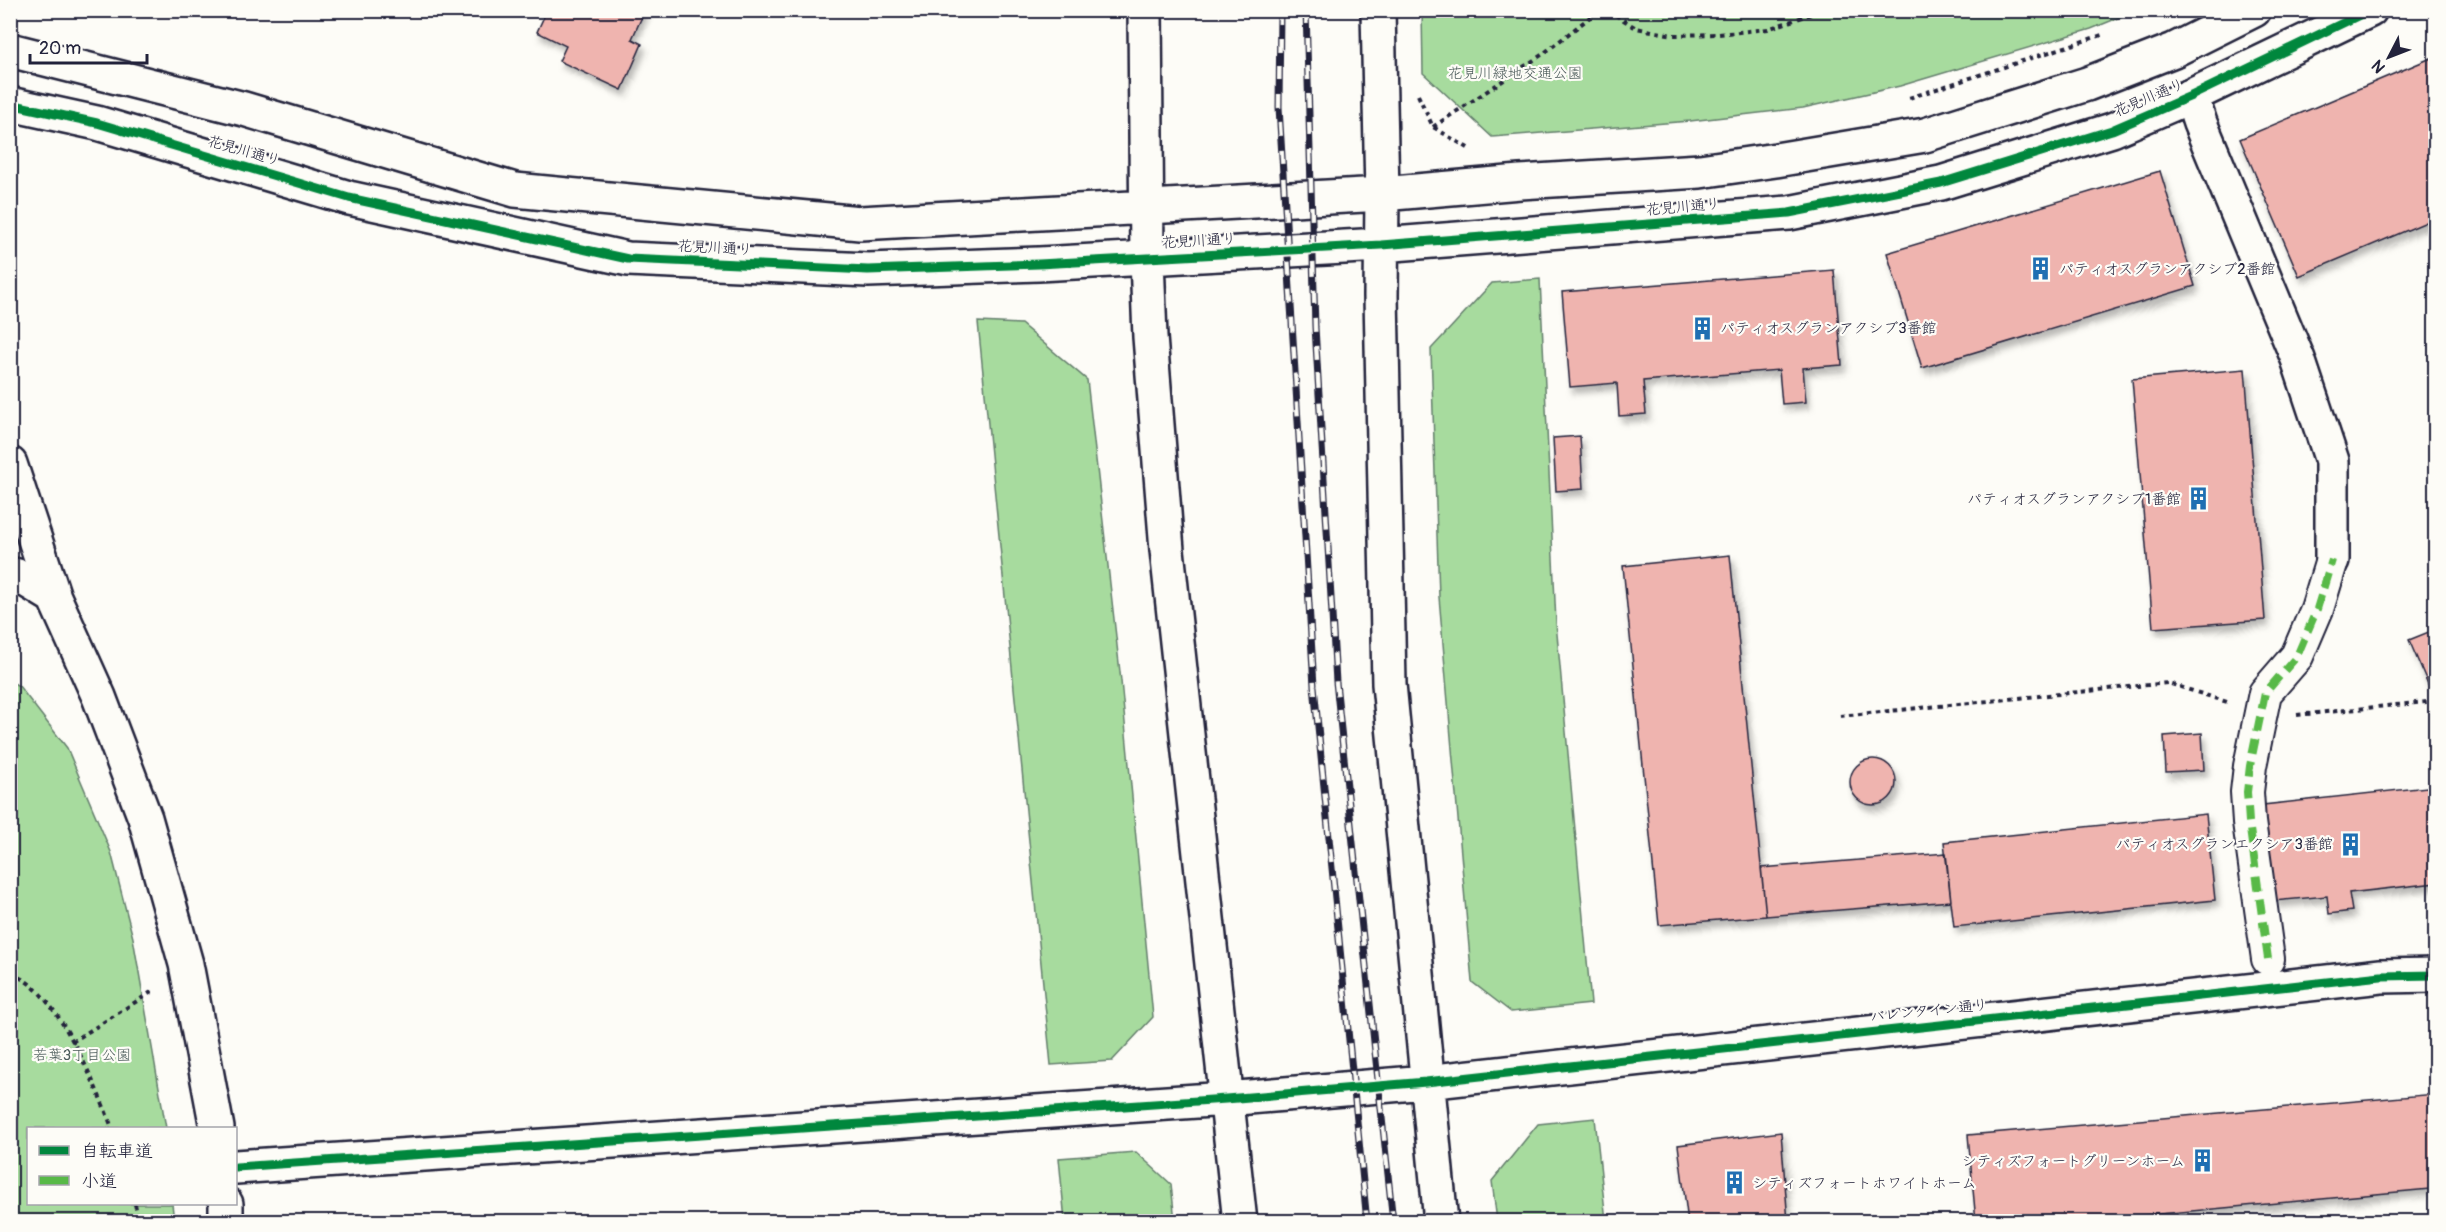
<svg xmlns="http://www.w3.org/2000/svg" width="2446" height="1232" viewBox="0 0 2446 1232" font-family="Pangolin,'Klee One',sans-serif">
<defs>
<filter id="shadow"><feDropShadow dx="3.5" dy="6" stdDeviation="3" flood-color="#0004"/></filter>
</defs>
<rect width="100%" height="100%" fill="#fdfcf7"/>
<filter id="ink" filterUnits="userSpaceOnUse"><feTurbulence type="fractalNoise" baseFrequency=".0167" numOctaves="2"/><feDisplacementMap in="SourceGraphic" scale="12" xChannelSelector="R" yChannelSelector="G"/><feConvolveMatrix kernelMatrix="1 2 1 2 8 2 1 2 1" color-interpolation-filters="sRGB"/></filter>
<g filter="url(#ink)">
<path fill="#a7db9e" stroke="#647e6c" stroke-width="1.5" d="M1422,11V10L2135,11L2091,29L1900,86L1803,108L1690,121L1492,137L1423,73Z
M1540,279L1556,623L1591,1004L1511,1012L1472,982L1439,597L1431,349L1492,283Z
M978,322L1021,324L1087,380L1121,681L1153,1017L1112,1061L1051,1065Z
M10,681L19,686L67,748L111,852L133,938L166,1128H28V1204H172L174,1221H11Z
M1595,1118L1606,1221H1497L1492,1181L1538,1124Z
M1136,1152L1171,1184L1175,1221H1065L1059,1158Z"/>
<path fill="#efb4af" stroke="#22223b" stroke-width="1.5" filter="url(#shadow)" d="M547,10H645L632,39L642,44L622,90L559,61L566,46L537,32Z
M2436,56V218L2299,276L2240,139Z
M2160,171L2195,286L1922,368L1887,253Z
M1834,270L1842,365L1803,368L1806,402L1782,404L1779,370L1643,381L1646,414L1619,416L1617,383L1570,387L1562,292Z
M2245,369L2265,620L2153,628L2132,379Z
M1580,436L1583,489L1556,491L1553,438Z
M1730,555L1766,916L1659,925L1623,566Z
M2436,629V681L2428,684L2409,640Z
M2202,733L2204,770L2166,772L2164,736Z
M1850 782a23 23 0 1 1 46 0a23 23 0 1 1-46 0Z
M2436,786V883L2349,893L2352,911L2329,914L2327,896L2274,901L2263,805Z
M2206,814L2215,900L1954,927L1944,842Z
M1946,853L1951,901L1766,916L1761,868Z
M2436,1094V1187L2430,1189L2073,1222H1976L1968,1135Z
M1781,1132L1788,1222H1688L1678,1145Z"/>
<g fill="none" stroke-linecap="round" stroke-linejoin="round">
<defs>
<path id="pedestrian" d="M2268,959L2249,822L2247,792L2250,766L2265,693L2297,656L2317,609L2332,560"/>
<path id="minor" d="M2191,96L2200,123L2298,359L2332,461V560"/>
<path id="tertiary" d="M1145,10L1147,259L1150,337L1167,550L1240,1222
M1378,10L1382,194L1381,296L1389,684L1441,1222
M10,50L244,109L515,190L860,223L1382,194L1520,182L1700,171L1776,160L1925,135L2087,84L2174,50L2254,10
M10,104L97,123L349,198L628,259L868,270L1039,264L1381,245L1789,213L1941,183L2112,130L2191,96L2370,10
M10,464L54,597L99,697L145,818L186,964L217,1128
M10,574L21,577L54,597
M236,1167L1226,1099L1426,1082L2381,976L2436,975
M226,1204V1222"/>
</defs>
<use href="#pedestrian" stroke="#22223b" stroke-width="36"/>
<use href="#minor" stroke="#22223b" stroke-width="38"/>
<use href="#tertiary" stroke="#22223b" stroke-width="38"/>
<path stroke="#22223b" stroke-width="4" stroke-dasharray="4.5 4.5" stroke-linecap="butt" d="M1608,10L1636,28L1673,35L1719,34L1768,29L1823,10
M1418,95L1433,127L1468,148
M1909,98L2102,35
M1433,127L1543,54L1599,10
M2297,715L2436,701
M1840,716L2168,683L2227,702
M10,975C52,979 99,1092 112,1128
M72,1042L153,991
M135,1204L139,1222"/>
<use href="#pedestrian" stroke="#fdfcf7" stroke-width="32"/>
<use href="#minor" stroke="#fdfcf7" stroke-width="33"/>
<use href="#tertiary" stroke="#fdfcf7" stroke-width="33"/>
<defs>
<path id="rail" d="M1280,10L1279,107L1314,686L1367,1222
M1306,10L1315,327L1336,682L1393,1222"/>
</defs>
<use href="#rail" stroke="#22223b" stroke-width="7"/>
<use href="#rail" stroke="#fdfcf7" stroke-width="4.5" stroke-dasharray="14" stroke-linecap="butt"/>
<path stroke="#58b947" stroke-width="8" stroke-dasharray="15 8" stroke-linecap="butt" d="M2268,959L2249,822L2247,792L2250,766L2265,693L2297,656L2317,609L2332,560"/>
<defs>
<path id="cycleway" d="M10,104L97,123L349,198L628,259L868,270L1039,264L1381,245L1789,213L1941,183L2112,130L2191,96L2370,10
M236,1167L1226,1099L1426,1082L2381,976L2436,975"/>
</defs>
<use href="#cycleway" stroke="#fdfcf7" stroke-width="13"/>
<use href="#cycleway" stroke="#00873e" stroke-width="9"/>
</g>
</g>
<defs>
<symbol id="building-bare" viewBox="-9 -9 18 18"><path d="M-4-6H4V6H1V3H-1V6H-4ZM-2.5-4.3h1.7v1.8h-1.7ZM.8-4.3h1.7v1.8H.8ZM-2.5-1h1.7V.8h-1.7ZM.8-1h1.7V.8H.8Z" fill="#1f6fb2" stroke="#fdfcf7" stroke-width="2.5" paint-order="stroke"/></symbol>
</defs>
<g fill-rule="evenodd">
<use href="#building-bare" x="2024" y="252" width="33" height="33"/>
<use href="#building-bare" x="1686" y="312" width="33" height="33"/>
<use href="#building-bare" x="2182" y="482" width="33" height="33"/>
<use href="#building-bare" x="2334" y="828" width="33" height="33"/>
<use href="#building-bare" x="2186" y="1144" width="33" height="33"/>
<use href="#building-bare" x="1718" y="1166" width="33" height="33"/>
</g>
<g text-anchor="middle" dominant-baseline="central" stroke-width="4.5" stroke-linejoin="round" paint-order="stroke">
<g font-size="15" fill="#4a5a59" stroke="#fdfcf7">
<text x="1515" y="73">花見川緑地交通公園</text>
<text x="82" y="1055">若葉3丁目公園</text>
</g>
<g font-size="15" fill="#22223b" stroke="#fdfcf7">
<text transform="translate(2149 98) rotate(-23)">花見川通り</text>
<text transform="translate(244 151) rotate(16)">花見川通り</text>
<text transform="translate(1683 207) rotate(-5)">花見川通り</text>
<text transform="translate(1199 241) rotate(-3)">花見川通り</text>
<text transform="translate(715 248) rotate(3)">花見川通り</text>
<text transform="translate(1929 1011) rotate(-6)">バレンタイン通り</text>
</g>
<g font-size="15" fill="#22223b" stroke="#fdfcf7" text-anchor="start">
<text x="2059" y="269">パティオスグランアクシブ2番館</text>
<text x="1720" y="328">パティオスグランアクシブ3番館</text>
<text x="2181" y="499" text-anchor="end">パティオスグランアクシブ1番館</text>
<text x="2333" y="844" text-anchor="end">パティオスグランエクシア3番館</text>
<text x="2185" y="1161" text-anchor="end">シティズフォートグリーンホーム</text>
<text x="1752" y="1183">シティズフォートホワイトホーム</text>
</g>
</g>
<rect width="2446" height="1232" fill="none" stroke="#fdfcf7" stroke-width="36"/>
<rect x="18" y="18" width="2410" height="1196" fill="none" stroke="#22223b" stroke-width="2" filter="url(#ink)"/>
<rect x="27" y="1127" width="210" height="78" fill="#fdfcf7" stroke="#a5a5ac" stroke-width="1.5"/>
<rect x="39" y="1146" width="30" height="9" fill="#00873e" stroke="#a5a5ac" stroke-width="1.5"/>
<text x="81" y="1157" font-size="18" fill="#22223b">自転車道</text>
<rect x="39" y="1176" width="30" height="9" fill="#58b947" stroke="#a5a5ac" stroke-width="1.5"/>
<text x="81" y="1187" font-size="18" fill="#22223b">小道</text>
<g transform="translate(2389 57) rotate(228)" stroke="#fdfcf7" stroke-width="4.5" paint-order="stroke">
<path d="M0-4.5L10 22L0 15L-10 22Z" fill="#22223b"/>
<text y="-9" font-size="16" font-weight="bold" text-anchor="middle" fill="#22223b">N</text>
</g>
<path d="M30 54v9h117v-9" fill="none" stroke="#22223b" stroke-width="3"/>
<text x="39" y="54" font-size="18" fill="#22223b" stroke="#fdfcf7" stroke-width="4.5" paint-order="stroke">20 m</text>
</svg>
